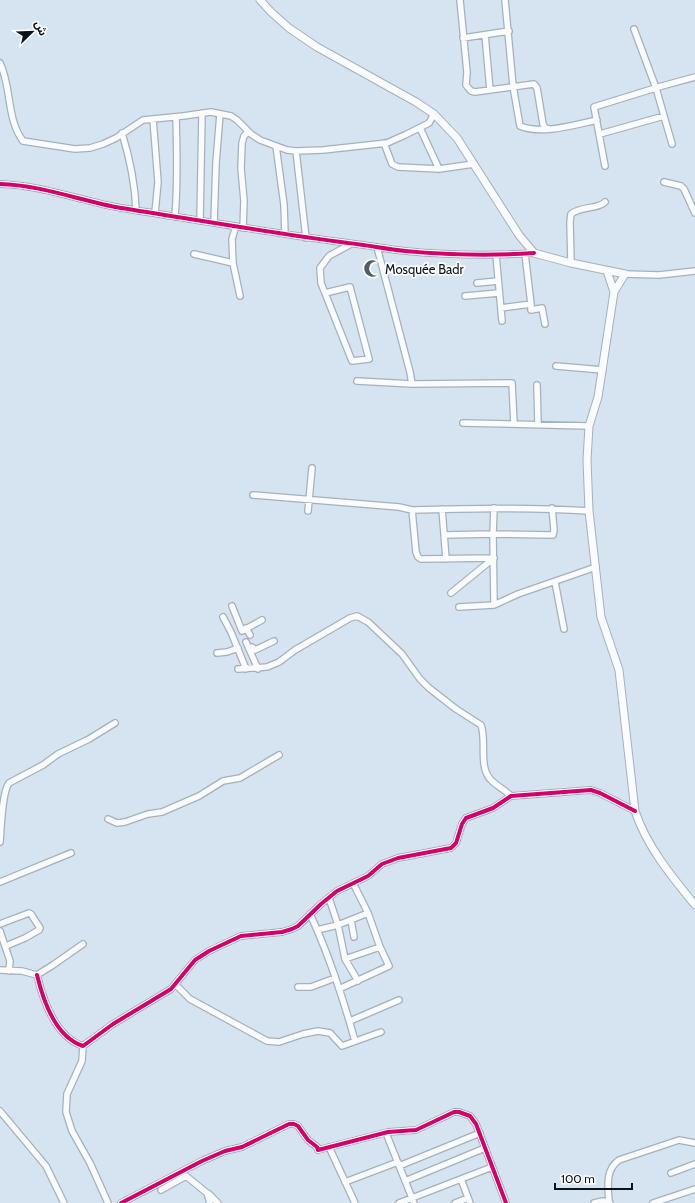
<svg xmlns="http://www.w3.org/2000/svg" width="695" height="1203" viewBox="0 0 695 1203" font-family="Cabin,'Noto Sans Arabic',sans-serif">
<rect width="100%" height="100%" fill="#d6e4f2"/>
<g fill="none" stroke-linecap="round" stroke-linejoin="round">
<defs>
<path id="minor" d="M460,0L467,72L466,85L471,91L475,92L534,84L537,88L543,124L545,128L549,129
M505,0L513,86L520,126C542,135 574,125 597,120
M634,29L656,88L672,144
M485,35L490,90
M463,38L509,31
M0,63C12,88 6,118 23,141L75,149L90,148L103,144L116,138L143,120L183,116L211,112L231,116L237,120L251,134L260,140L287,150L296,151L323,150L387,143L405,135L429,123L434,114
M153,119L158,182L155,213
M420,128L439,169
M122,133C130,159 135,183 136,210
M600,134L664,116
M384,143L392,164L398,167L439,169L474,164
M276,146L284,205L285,234
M296,151L306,238
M605,166L594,107L662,86L695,77
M664,182L681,186L684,189L695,213
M0,184C41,185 81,201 121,208C197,220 272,233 348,243C367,245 386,249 405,251C448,255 491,256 534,253
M175,216C178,183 177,151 176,117
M200,221L202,113
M214,223L216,163L220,114
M236,226L232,239L233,263L240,296
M243,228L244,201L241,168L242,143L244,136L248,132
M377,247L410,372L412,384
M194,254L233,263
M496,255L502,321
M571,263L570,222L571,214C581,206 599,209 605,202
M625,274L659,275L695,271
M477,283L498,281
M325,293L350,287L369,359L352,361L321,283L320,268L329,256L351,244
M465,296L499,293
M531,304V310L542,308L545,324
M501,308L531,304L525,254
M556,366L603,370
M357,381L412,384L512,383L514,424
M537,385L538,424
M463,423L589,426
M253,495L399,507L412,510C471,508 530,507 589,511
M442,509L446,559
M412,510L416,552L418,557L421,559L494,558
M308,511L312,468
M444,535L493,534L553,535L554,530L552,508
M555,582L564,629
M451,593L494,558
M494,605L493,534L494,508
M232,606L242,631L262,620
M459,607L494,605L518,594L596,567
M223,617L231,632L246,669
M246,628L250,635
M246,642L258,669
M249,648L252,647L255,650L274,641
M217,653L227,652L238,648
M238,669L267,667L279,662L295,650L350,618L357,616L368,622L402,654L420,679L429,688L456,709L481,725C487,741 478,767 491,780C497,786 505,790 511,796
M108,819L117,823L125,822L148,814L162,812L199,796L223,781L240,778L279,755
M0,842C1,829 2,792 9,783L43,765L58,754L89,739L115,723
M0,882L71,853
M329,898L338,925L345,959L358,981
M310,914C329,955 343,998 355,1041
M351,920L354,937
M0,924L29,913L31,914L40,928L39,930L25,938L6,946
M317,930L338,925L368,913
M0,931L10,961L9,971
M345,959L380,947
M0,970L22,971L37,975L53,965L83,944
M37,975C43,1000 55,1037 83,1046L113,1024L171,989L195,960L209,951L241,936L282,932L292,929L298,926L321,904L337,891L368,876L382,864L398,858L451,848L456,843L462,824L466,818L493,808L511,796L591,790L600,793L635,811
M175,984L190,999L267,1041L279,1042L303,1034L318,1031L330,1033L342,1046L381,1032
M298,987H311L335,978
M339,989L389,966L380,947L368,913L353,883
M350,1021L399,1000
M83,1046L82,1061L67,1094L66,1112L72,1131L90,1163L108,1203
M0,1111L46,1166L64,1203
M386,1133L414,1203
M329,1147L355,1203
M399,1166L480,1133
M671,1173L695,1164
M461,1179L470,1203
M405,1181L485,1148
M345,1182L398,1162
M161,1190L186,1176L207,1193L210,1203
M209,1194L218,1203
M609,1202C608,1187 605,1170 619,1160L679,1140L695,1143
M121,1203L202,1161L225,1151L242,1147L289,1124H294L298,1126L308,1140L317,1147L318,1150L388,1132L416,1130L454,1112H459L470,1116L476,1124L506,1203
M399,1203L492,1167
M455,1203L468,1198
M594,1203L603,1201L610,1203
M653,1203L695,1189"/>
<path id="major" d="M260,0L271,12L289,28L317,47L416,102L434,114L457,138L519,235L534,253L571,263L625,274L614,292L598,397L589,426L587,460L589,511L601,617L619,670L635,811C647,847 672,877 695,905
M607,271L614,292"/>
</defs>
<use href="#minor" stroke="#a6b0ba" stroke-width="8"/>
<use href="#major" stroke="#a6b0ba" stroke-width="9"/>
<use href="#minor" stroke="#f9fbfd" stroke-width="5.5"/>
<use href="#major" stroke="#f9fbfd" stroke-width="7"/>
<defs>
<path id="cycleway" d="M0,184C41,185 81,201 121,208C197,220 272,233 348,243C367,245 386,249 405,251C448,255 491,256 534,253
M37,975C43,1000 55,1037 83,1046L113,1024L171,989L195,960L209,951L241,936L282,932L292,929L298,926L321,904L337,891L368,876L382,864L398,858L451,848L456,843L462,824L466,818L493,808L511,796L591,790L600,793L635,811
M121,1203L202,1161L225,1151L242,1147L289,1124H294L298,1126L308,1140L317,1147L318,1150L388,1132L416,1130L454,1112H459L470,1116L476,1124L506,1203"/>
</defs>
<use href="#cycleway" stroke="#fff" stroke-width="6"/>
<use href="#cycleway" stroke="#d6006c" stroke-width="4"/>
</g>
<defs>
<symbol id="mosque-bare" viewBox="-9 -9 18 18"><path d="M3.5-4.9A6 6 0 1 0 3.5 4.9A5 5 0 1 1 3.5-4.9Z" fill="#525d67" stroke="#fff" stroke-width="2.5" paint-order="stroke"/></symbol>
</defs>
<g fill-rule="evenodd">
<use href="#mosque-bare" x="360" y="256" width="25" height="25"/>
</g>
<g text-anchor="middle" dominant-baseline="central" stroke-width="3.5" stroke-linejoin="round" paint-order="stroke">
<g font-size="13" fill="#0b141c" stroke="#fff" text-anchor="start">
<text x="385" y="269">Mosquée Badr</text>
</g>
</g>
<g transform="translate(32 32) rotate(67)" stroke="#ffffff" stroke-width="3" paint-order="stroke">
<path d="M0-3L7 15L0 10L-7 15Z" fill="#0b141c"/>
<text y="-6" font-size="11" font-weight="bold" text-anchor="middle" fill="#0b141c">ش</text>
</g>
<path d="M555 1183v6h77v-6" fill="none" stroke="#0b141c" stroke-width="2"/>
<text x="561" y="1183" font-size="12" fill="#0b141c" stroke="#ffffff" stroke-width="3" paint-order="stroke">100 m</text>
</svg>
